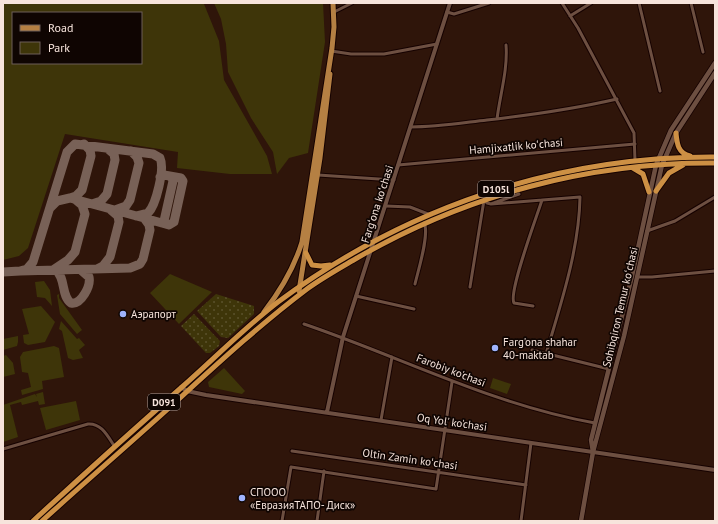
<svg xmlns="http://www.w3.org/2000/svg" width="718" height="524" viewBox="0 0 718 524" font-family="'PT Sans',sans-serif">
<defs>
<pattern id="garden-dots" width="8" height="8" patternUnits="userSpaceOnUse"><rect width="8" height="8" fill="#3e3509"/><path d="M2 2h.1M6 6h.1" fill="none" stroke="#5b522c" stroke-width="1.8" stroke-linecap="round"/></pattern>
</defs>
<rect width="100%" height="100%" fill="#2f150a"/>
<path fill="#3e3509" fill-rule="evenodd" d="M3,3L204,4L219,41L224,80L267,156L272,174H230L177,168L178,152L65,134L28,248L19,256L3,260ZM13,13H141V63H13Z
M214,3H323L325,42L308,153L289,158L277,174L273,152L251,118L228,72L226,44L221,19Z
M170,274L212,292L179,324L150,293Z
M44,281L50,290L52,306L45,298L37,297L35,282Z
M59,294V298L82,330L77,334L60,314L57,295Z
M41,306L55,322L45,342L28,345L24,343L23,335L29,334L22,309Z
M61,321L77,339L79,338L85,345L79,350L83,358L73,360L68,358L62,331L59,329Z
M18,336V342L17,346L3,350V339Z
M54,346L59,348L64,377L42,381L43,389L22,395L21,390L31,387L28,373L22,372L20,357L23,352Z
M6,355L13,363L15,374L3,377V356Z
M224,368L245,391L242,394L209,387L208,382Z
M493,378L511,384L507,394L490,388Z
M43,392L45,404L39,405L38,401L22,405L21,402L10,405L18,437L3,442V405L35,394L37,397L36,394Z
M76,401L80,420L46,430L40,408Z"/>
<path fill="url(#garden-dots)" d="M216,294L254,306V314L228,338L221,337L197,311Z
M194,314L220,341L219,346L210,353H206L181,326Z"/>
<g fill="none" stroke-linecap="round" stroke-linejoin="round">
<path stroke="#786157" stroke-width="9" d="M70,198L76,196L82,190L91,156L90,150L84,144
M92,204L101,201L107,194L115,160L114,154L107,148
M50,208L57,201L70,198L144,218L149,225L150,230L143,259L140,264L130,268L20,271L27,269L33,262L67,152L75,144L153,154L160,158C165,169 156,205 148,213L136,216
M115,210L126,206L130,200L139,163L137,157L131,151
M144,218L169,225L174,222L183,181L181,178L164,175L160,177
M162,223L164,221L173,181L171,177
M97,269L103,266L110,257L119,222L118,216L111,210
M53,270L68,260L75,252L85,214L82,205L76,200
M56,270C66,279 61,296 71,303C81,305 91,286 89,277L81,270
M3,272L20,271"/>
<defs>
<path id="minor" d="M562,3L578,28L634,133L635,161
M639,3L660,91
M691,3L703,52
M334,12L352,3
M447,12L454,14L489,3
M570,16L591,3
M331,51L351,54H384L437,44
M497,119C500,95 508,69 506,45
M411,127C436,127 461,123 487,120C531,115 574,109 617,99
M398,165L635,144
M318,175L394,180
M484,200L487,203L491,204L519,194
M491,204L580,197C579,250 561,303 546,354
M386,206L410,207L428,214
M647,231L675,221L715,197
M637,277H652L715,271
M415,284C418,271 430,233 424,223
M470,287L484,200
M356,296L414,309
M533,306L514,303C508,293 537,216 542,200
M304,324C401,357 493,405 595,423
M532,350L609,369
M381,420L392,357
M3,449L88,424C102,423 108,437 115,447
M292,451L526,485
M282,521L291,467L436,489L452,382
M317,521L324,471
M521,521L531,443"/>
<path id="tertiary" d="M181,387L187,391L206,395L715,470
M327,412L343,337L450,3"/>
<path id="secondary" d="M715,63L671,130L656,165L632,276L591,440L593,452L624,336L662,165L676,133L715,73
M581,521L593,452"/>
<path id="primary" d="M299,291L320,158L330,74
M264,312C281,290 294,268 302,242L332,48L334,27L333,3"/>
<path id="trunk" d="M676,133C677,144 678,153 690,156
M633,168L643,174L649,192
M656,191L669,173L683,165
M306,253L312,265L321,266L330,265
M33,521C82,476 132,431 182,387C214,359 244,328 278,302C405,208 556,156 715,157
M42,521C84,483 127,446 169,408C214,367 258,326 307,289C322,278 340,268 357,258C466,195 589,162 715,163"/>
</defs>
<use href="#minor" stroke="#160200" stroke-width="5"/>
<use href="#tertiary" stroke="#160200" stroke-width="6"/>
<use href="#secondary" stroke="#160200" stroke-width="6"/>
<use href="#primary" stroke="#160200" stroke-width="7"/>
<use href="#trunk" stroke="#160200" stroke-width="7"/>
<use href="#minor" stroke="#6d4f41" stroke-width="3"/>
<use href="#tertiary" stroke="#6d4f41" stroke-width="4"/>
<use href="#secondary" stroke="#6d4f41" stroke-width="4.5"/>
<use href="#primary" stroke="#b58043" stroke-width="5"/>
<use href="#trunk" stroke="#cd9044" stroke-width="5"/>
</g>
<g fill="#9fb3fd" stroke="#0f0502" stroke-width="1.5">
<circle cx="123" cy="314" r="4"/>
<circle cx="495" cy="348" r="4"/>
<circle cx="242" cy="498" r="4"/>
</g>
<g text-anchor="middle" dominant-baseline="central" stroke-width="3.5" stroke-linejoin="round" paint-order="stroke">
<g fill="#0f0502" stroke="#b1a19b" stroke-width="1">
<rect x="478" y="181" width="36" height="16" rx="3"/>
<rect x="148" y="394" width="32" height="16" rx="3"/>
</g>
<g font-size="10" font-weight="bold" fill="#f7e4dc">
<text x="496" y="189">D105l</text>
<text x="164" y="402">D091</text>
</g>
<g font-size="11" fill="#f7e4dc" stroke="#0f0502">
<text transform="translate(516 146) rotate(-5)">Hamjixatlik koʻchasi</text>
<text transform="translate(377 204) rotate(-72)">Fargʻona koʻchasi</text>
<text transform="translate(620 307) rotate(-77)">Sohibqiron Temur koʻchasi</text>
<text transform="translate(451 370) rotate(21)">Farobiy ko'chasi</text>
<text transform="translate(452 422) rotate(8)">Oq Yol' ko'chasi</text>
<text transform="translate(410 459) rotate(8)">Oltin Zamin koʻchasi</text>
</g>
<g font-size="11" fill="#f7e4dc" stroke="#0f0502" text-anchor="start">
<text x="131" y="314">Аэрапорт</text>
<text x="503" y="342">Farg'ona shahar<tspan x="503" dy="13">40-maktab</tspan></text>
<text x="250" y="492">СПООО<tspan x="250" dy="13">«ЕвразияТАПО- Диск»</tspan></text>
</g>
</g>
<rect width="718" height="524" fill="none" stroke="#f7e4dc" stroke-width="8"/>
<rect x="12" y="12" width="130" height="52" fill="#0f0502" stroke="#6c5e59"/>
<rect x="20" y="25" width="20" height="6" fill="#b58043" stroke="#6c5e59"/>
<text x="48" y="32" font-size="12" fill="#f7e4dc">Road</text>
<rect x="20" y="42" width="20" height="12" fill="#3e3509" stroke="#6c5e59"/>
<text x="48" y="52" font-size="12" fill="#f7e4dc">Park</text>
</svg>
